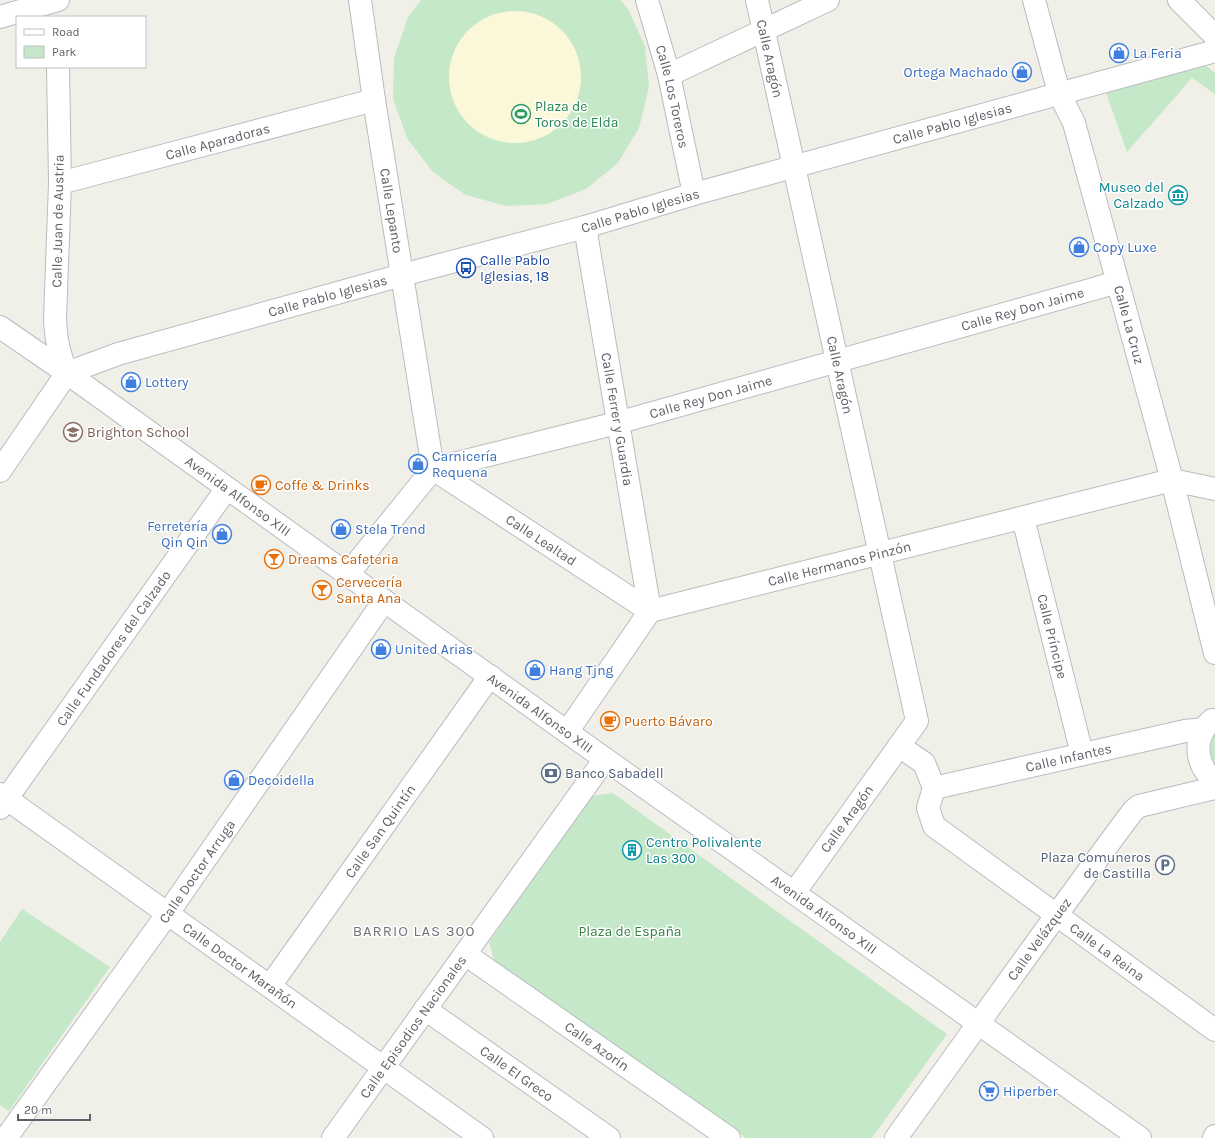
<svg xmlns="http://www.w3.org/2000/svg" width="1215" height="1138" viewBox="0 0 1215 1138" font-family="Karla,sans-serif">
<rect width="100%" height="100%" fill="#f1f0e8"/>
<path fill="#c5e8c9" d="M421,0H620L628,9L645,46L649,87L639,128L618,163L586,189L547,204L506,206L466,195L441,178L432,171L407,138L393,99L394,58L408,17Z
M1204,64L1215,73V94L1192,78L1127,152L1105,90Z
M1215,733V765C1209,753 1209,745 1215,733Z
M613,793L947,1034L872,1138H746L494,960L489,942L591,796Z
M22,909L110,967L9,1111L0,1105V942Z"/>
<path fill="#fbf7d9" d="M449 77a66 66 0 1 1 132 0a66 66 0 1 1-132 0Z"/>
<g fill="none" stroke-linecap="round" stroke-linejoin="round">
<defs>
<g id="minor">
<path id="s1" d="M360,0L374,100L433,469L650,611"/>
<path id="s2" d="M647,0L669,75L694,194"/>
<path id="s3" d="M757,0L917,721L794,893"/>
<path id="s4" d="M1034,0L1059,93L1074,123L1172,480L1215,653"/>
<path d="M1179,0L1215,36"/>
<path d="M0,17L58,0"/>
<path d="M58,67L60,183L55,319C56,340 59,354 67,373"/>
<path d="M669,75L828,0"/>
<path id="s5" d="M60,183L374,100"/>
<path id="s6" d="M585,227L650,611"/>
<path id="s7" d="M0,327L67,373L567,732L1140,1138"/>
<path id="s8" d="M67,373L118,354L402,275L585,227L694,194L1215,51"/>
<path d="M0,471L67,373"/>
<path id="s9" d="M1023,518L1082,754"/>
<path id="s10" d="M348,574L433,469L617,423L1097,288L1116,282"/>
<path d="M1212,720C1192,738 1195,765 1215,781"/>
<path id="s11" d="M567,732L650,611L1172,480L1215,489"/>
<path d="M899,746L924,763L934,788"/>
<path id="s12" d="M934,788L928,808L934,826L1215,1030"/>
<path id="s13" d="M934,788L1185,731L1204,729"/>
<path id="s14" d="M0,794L482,1138"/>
<path id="s15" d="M0,808L227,488"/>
<path id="s16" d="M465,954L729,1138"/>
<path id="s17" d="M270,986L490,676"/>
<path id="s18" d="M425,1009L609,1138"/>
<path id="s19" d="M6,1138L168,913L384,601"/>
<path id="s20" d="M333,1138L605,759"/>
<path id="s21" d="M896,1138C975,1029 1052,919 1133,811L1139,806L1215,788"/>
<path d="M1214,1138L1215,1136"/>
</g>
</defs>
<use href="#minor" stroke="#babbc1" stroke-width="24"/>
<use href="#minor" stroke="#fff" stroke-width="22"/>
</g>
<defs>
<symbol id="shop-ring" viewBox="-11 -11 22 22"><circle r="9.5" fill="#fff" stroke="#3f7fe0" stroke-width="1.5"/><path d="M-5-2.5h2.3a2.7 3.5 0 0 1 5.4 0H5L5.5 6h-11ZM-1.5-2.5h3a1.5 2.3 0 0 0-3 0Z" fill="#3f7fe0"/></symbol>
<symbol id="stadium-ring" viewBox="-11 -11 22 22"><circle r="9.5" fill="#fff" stroke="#2e9e5b" stroke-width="1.5"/><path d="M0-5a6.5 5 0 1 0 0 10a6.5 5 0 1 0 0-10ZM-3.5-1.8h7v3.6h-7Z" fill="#2e9e5b"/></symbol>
<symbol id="museum-ring" viewBox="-11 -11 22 22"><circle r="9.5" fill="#fff" stroke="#0f9aa8" stroke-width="1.5"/><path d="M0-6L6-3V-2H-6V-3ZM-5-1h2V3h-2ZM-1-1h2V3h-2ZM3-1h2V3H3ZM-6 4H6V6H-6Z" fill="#0f9aa8"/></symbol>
<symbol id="bus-ring" viewBox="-11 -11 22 22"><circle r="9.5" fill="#fff" stroke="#1a4fb4" stroke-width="1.5"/><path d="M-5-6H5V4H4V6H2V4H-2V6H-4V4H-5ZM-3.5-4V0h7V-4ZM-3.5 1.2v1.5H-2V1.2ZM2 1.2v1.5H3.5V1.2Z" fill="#1a4fb4"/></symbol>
<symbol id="school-ring" viewBox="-11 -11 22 22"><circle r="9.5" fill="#fff" stroke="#8d6e63" stroke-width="1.5"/><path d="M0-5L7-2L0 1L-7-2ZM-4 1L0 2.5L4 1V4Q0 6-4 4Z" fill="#8d6e63"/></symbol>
<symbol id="cafe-ring" viewBox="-11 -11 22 22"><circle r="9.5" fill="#fff" stroke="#e8710a" stroke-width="1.5"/><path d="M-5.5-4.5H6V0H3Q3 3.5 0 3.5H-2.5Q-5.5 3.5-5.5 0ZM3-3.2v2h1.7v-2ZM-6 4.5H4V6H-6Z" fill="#e8710a"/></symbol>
<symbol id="bar-ring" viewBox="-11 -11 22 22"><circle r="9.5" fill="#fff" stroke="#e8710a" stroke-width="1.5"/><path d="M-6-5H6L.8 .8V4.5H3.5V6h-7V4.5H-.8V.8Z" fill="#e8710a"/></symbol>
<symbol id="bank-ring" viewBox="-11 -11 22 22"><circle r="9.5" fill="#fff" stroke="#5c6f8a" stroke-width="1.5"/><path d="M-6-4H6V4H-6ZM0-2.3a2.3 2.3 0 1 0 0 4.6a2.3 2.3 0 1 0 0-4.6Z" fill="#5c6f8a"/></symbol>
<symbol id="building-ring" viewBox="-11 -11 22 22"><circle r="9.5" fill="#fff" stroke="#0f9aa8" stroke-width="1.5"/><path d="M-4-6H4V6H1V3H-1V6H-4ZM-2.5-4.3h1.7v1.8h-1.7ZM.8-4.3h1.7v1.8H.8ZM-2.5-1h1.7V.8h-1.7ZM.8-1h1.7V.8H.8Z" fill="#0f9aa8"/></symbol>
<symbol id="parking-ring" viewBox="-11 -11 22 22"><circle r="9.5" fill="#fff" stroke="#5c6f8a" stroke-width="1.5"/><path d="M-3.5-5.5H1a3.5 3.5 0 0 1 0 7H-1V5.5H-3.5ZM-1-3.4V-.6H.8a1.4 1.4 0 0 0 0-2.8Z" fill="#5c6f8a"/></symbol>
<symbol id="supermarket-ring" viewBox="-11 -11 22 22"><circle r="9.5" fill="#fff" stroke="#3f7fe0" stroke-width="1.5"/><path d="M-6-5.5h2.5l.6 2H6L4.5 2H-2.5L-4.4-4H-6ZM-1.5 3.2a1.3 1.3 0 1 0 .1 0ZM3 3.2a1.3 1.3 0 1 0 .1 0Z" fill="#3f7fe0"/></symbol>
</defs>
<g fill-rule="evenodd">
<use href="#shop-ring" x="1108" y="42" width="22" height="22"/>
<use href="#shop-ring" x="1011" y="61" width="22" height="22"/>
<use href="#stadium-ring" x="510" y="103" width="22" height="22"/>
<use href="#museum-ring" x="1167" y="184" width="22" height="22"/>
<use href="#shop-ring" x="1068" y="236" width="22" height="22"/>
<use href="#bus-ring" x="455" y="257" width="22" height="22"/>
<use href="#shop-ring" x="120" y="371" width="22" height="22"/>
<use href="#school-ring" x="62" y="421" width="22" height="22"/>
<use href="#shop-ring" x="407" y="453" width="22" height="22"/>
<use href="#cafe-ring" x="250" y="474" width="22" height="22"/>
<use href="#shop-ring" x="330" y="518" width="22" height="22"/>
<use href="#shop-ring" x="211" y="523" width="22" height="22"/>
<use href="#bar-ring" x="263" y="548" width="22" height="22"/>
<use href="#bar-ring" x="311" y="579" width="22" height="22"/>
<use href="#shop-ring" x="370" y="638" width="22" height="22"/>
<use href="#shop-ring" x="524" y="659" width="22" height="22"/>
<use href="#cafe-ring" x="599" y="710" width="22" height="22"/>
<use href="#bank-ring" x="540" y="762" width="22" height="22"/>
<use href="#shop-ring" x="223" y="769" width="22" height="22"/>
<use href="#building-ring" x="621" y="839" width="22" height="22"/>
<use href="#parking-ring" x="1154" y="854" width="22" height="22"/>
<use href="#supermarket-ring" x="978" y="1080" width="22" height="22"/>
</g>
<g text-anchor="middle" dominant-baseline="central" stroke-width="3" stroke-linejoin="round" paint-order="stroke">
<g font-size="14" fill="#366cbe" stroke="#fff" text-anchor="start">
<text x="1133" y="53">La Feria</text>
<text x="1008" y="72" text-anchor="end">Ortega Machado</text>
<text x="1093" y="247">Copy Luxe</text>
<text x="145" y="382">Lottery</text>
<text x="432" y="456">Carnicería<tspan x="432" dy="16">Requena</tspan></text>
<text x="208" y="526" text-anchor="end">Ferretería<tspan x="208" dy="16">Qin Qin</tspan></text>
<text x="355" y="529">Stela Trend</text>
<text x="395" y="649">United Arias</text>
<text x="549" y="670">Hang Tjng</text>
<text x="248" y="780">Decoidella</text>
<text x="1003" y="1091">Hiperber</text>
</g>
<g font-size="14" fill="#5f6168" stroke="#fff">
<text stroke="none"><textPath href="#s3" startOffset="60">Calle Aragón</textPath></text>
<text stroke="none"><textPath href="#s2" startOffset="100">Calle Los Toreros</textPath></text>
<text stroke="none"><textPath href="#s8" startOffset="920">Calle Pablo Iglesias</textPath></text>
<text stroke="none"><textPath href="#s5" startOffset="163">Calle Aparadoras</textPath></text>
<text stroke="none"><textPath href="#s8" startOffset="596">Calle Pablo Iglesias</textPath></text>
<text stroke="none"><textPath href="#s1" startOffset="213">Calle Lepanto</textPath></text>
<text transform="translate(58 221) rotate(-89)">Calle Juan de Austria</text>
<text stroke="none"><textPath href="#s8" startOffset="272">Calle Pablo Iglesias</textPath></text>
<text stroke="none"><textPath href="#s10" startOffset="746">Calle Rey Don Jaime</textPath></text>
<text stroke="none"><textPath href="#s4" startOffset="339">Calle La Cruz</textPath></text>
<text stroke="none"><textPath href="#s3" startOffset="384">Calle Aragón</textPath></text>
<text stroke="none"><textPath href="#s10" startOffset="422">Calle Rey Don Jaime</textPath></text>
<text stroke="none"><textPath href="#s6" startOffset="195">Calle Ferrer y Guardia</textPath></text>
<text stroke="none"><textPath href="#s7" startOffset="292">Avenida Alfonso XIII</textPath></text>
<text stroke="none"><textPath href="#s1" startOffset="604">Calle Lealtad</textPath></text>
<text stroke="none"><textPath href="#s11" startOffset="342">Calle Hermanos Pinzón</textPath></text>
<text stroke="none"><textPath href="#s9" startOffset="122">Calle Príncipe</textPath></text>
<text stroke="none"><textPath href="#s15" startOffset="196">Calle Fundadores del Calzado</textPath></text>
<text stroke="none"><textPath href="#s7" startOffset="664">Avenida Alfonso XIII</textPath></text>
<text stroke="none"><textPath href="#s13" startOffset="138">Calle Infantes</textPath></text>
<text transform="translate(847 819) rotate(-54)">Calle Aragón</text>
<text stroke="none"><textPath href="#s17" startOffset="190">Calle San Quintín</textPath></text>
<text stroke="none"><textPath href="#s19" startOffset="328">Calle Doctor Arruga</textPath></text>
<text stroke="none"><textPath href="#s7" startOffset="1012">Avenida Alfonso XIII</textPath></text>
<text stroke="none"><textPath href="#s21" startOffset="245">Calle Velázquez</textPath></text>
<text stroke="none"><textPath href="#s12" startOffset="254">Calle La Reina</textPath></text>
<text stroke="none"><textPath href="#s14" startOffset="295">Calle Doctor Marañón</textPath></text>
<text stroke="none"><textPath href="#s20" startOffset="137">Calle Episodios Nacionales</textPath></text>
<text stroke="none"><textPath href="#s16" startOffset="161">Calle Azorín</textPath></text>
<text stroke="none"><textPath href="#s18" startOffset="112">Calle El Greco</textPath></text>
</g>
<g font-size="14" fill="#27864d" stroke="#fff" text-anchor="start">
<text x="535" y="106">Plaza de<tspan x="535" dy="16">Toros de Elda</tspan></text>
</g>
<g font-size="14" fill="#0d838f" stroke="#fff" text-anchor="end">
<text x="1164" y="187">Museo del<tspan x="1164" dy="16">Calzado</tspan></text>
<text x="646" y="842" text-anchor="start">Centro Polivalente<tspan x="646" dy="16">Las 300</tspan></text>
</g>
<g font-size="14" fill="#164399" stroke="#fff" text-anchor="start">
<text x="480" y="260">Calle Pablo<tspan x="480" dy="16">Iglesias, 18</tspan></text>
</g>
<g font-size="14" fill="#785e54" stroke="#fff" text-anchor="start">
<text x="87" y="432">Brighton School</text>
</g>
<g font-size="14" fill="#c56008" stroke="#fff" text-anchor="start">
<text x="275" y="485">Coffe &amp; Drinks</text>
<text x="288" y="559">Dreams Cafeteria</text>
<text x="336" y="582">Cervecería<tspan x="336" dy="16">Santa Ana</tspan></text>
<text x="624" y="721">Puerto Bávaro</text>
</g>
<g font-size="14" fill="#4e5e75" stroke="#fff" text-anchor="start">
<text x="565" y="773">Banco Sabadell</text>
<text x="1151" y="857" text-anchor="end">Plaza Comuneros<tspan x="1151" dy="16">de Castilla</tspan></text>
</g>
<g font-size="14" fill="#348142" stroke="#fff">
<text x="630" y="931">Plaza de España</text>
</g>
<g font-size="15" letter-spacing="1" fill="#70737a" stroke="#fff">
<text x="414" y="931">BARRIO LAS 300</text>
</g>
</g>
<rect x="16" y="16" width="130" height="52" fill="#ffffff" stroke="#bfc0c3"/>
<rect x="24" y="29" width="20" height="6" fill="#ffffff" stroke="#bfc0c3"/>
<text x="52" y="36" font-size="12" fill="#5f6168">Road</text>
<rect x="24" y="46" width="20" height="12" fill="#c5e8c9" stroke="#bfc0c3"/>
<text x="52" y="56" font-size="12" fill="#5f6168">Park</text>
<path d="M18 1114v6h72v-6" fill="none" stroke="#5f6168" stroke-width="2"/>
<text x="24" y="1114" font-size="12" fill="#5f6168" stroke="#ffffff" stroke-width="3" paint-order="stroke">20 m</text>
</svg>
